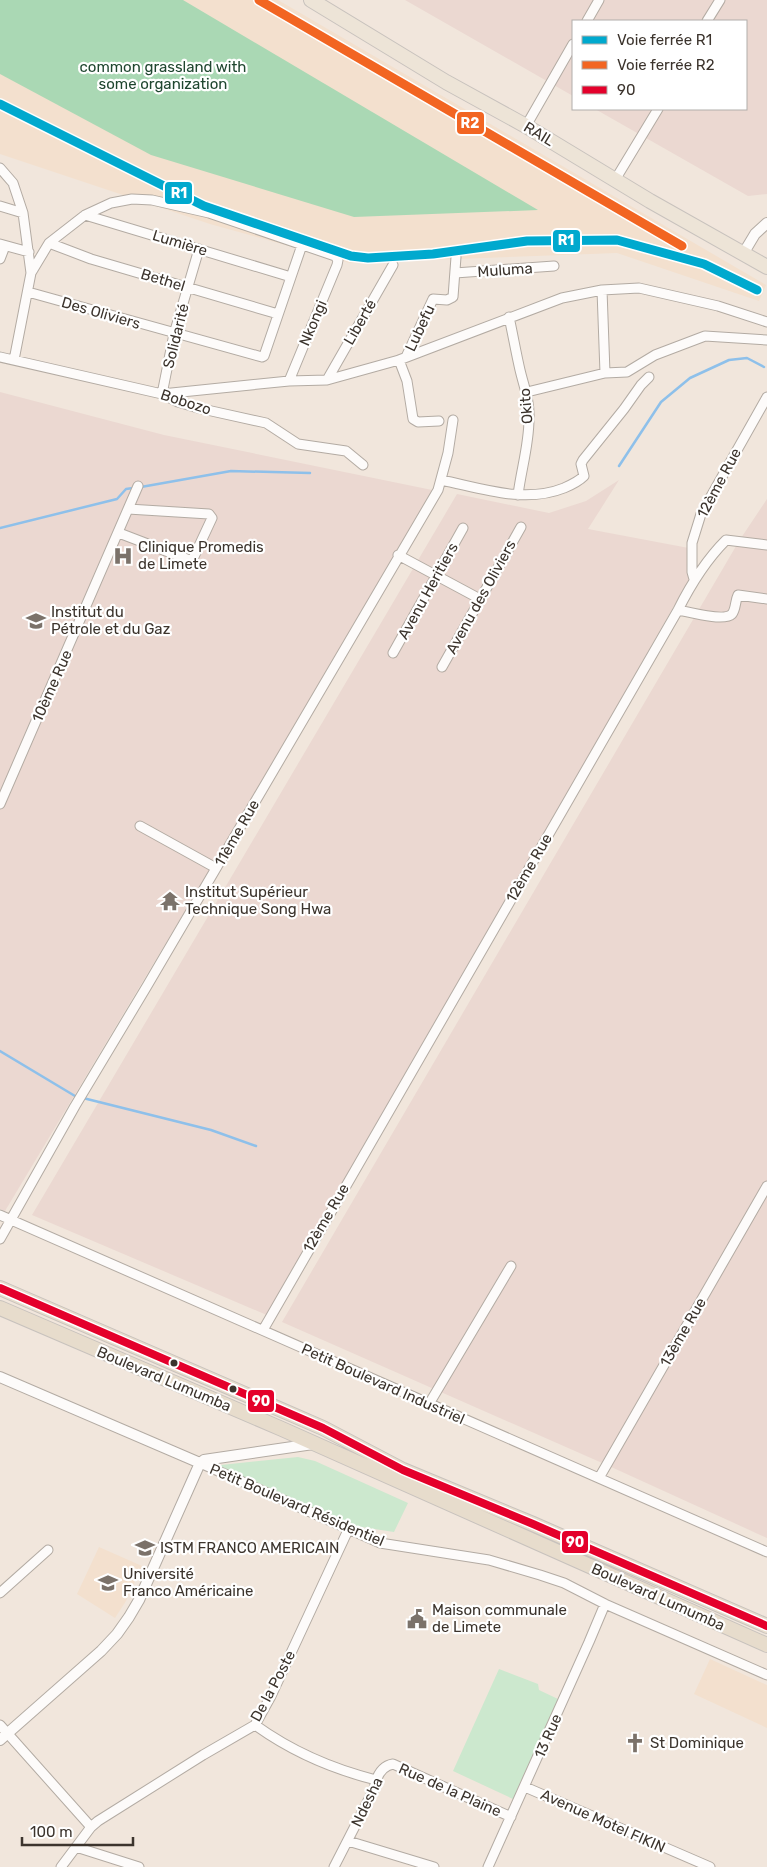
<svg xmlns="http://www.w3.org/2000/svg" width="767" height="1867" viewBox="0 0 767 1867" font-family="Rubik,sans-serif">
<rect width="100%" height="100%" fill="#f1e6dc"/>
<path fill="#ebd8d1" d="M405,0H767V194L748,196L595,109H746V21H573V96Z
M0,392L164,435L437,491L5,1211L0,1209Z
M619,480L588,529L694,549L691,576L269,1316L32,1215L457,494L549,513L586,501Z
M767,499V1538L609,1466L282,1322L739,541Z"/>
<path fill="#f3e0ce" d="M0,0H278L766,285L759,301L617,253L350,263L210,224L0,154Z
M99,1547L142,1566L126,1601L115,1618L77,1594Z
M710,1659L767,1685V1728L694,1694Z"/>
<path fill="#cce8ce" d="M298,1457L315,1461L408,1503L394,1532L355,1526L220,1470L221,1465Z
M499,1669L538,1684L539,1690L558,1699L513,1799L453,1771Z"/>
<path fill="#aad8b4" d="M0,0H183L538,210L354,217L151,155L0,74Z"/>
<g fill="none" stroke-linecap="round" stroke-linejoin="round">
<path stroke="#8ec0ea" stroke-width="2.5" d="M619,466L661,402L690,378L729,360L747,358L764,367
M141,487L231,471L310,473
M0,528L117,499L126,489L133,488
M0,1051L75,1096L211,1130L256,1146"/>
<defs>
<path id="minor" d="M587,21L599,0
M707,21L720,0
M526,126L573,44
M0,168L13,183L23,213L31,273L14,360
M615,180L658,109
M0,206L23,213
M85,215L291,277L302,245
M49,243L91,259L278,314
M0,244L29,252
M0,259L5,246
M31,273L49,243L85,215L111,203L132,199L152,200L209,213L335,256L338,260L337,265L289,381
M455,273L554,266
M602,290L605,373
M28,292L262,357L264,356L291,277
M509,317C513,335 516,353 520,370C524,387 530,401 529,419C529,445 521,470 518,495
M0,357L162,394L178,402L198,408L266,423L298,444L346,451L363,465
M406,357L433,299L447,300L453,297L456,257
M399,360L407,381L413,419L418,422L439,421
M327,380L393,265
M527,392L605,373L627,372L655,355L705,336L767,340
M162,394L289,381L327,380L399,360L562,298L602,290L639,288L718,306L767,322
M162,394L174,334L199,249
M441,480C481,488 524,504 564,488C571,485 579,481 584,476L581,464L583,460L624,409L641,385L649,377
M119,533L192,561L212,518L209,514L128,509
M398,555L480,599
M694,579L692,572V543L701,514L767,397
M678,610C689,612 724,622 732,614C736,609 735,601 738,595L767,599
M393,653L463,528
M442,667L521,527
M0,804L138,486
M140,826L216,868
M0,1215L767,1552
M0,1239L75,1106L147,986L438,490L448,453L453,420
M263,1330L678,610C691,584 705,561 726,540L767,545
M429,1404L511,1266
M200,1463L380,1543L489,1560L540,1575L564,1583L605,1604L767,1675
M599,1478L767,1186
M0,1593L48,1550
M0,1725L91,1827
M255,1725C291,1751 332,1769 376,1780
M525,1787L710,1867
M348,1841L434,1867
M76,1847L139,1867
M61,1867L91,1827L98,1821L203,1755L255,1725L271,1696L349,1528
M334,1867L374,1789C376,1778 381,1766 393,1764L511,1817
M488,1867L589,1642L605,1604"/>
<path id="tertiary" d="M743,254L755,234L767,223
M0,1377L200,1463
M0,1740L101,1651L117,1634L129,1617L139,1600L200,1463L204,1460L313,1444"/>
<path id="primary" d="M311,0L446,82L526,126L650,201L767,267"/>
<path id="trunk" d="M0,1288L323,1428L403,1470L533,1524L767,1626
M0,1308L282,1429L767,1645"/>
</defs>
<use href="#minor" stroke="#b3aba3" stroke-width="11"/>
<use href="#tertiary" stroke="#b3aba3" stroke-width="12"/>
<use href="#primary" stroke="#c8c2bd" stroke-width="16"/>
<use href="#trunk" stroke="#c8c2bd" stroke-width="16"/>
<use href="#minor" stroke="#fdfbfa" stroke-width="9"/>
<use href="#tertiary" stroke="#fdfbfa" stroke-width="10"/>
<use href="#primary" stroke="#ede4d7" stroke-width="14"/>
<use href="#trunk" stroke="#e7dccc" stroke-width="14"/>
<defs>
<path id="rail" d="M0,104L204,206L351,256L368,258L433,254L527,241L617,240L704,264L757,290"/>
</defs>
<use href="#rail" stroke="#ccc8c6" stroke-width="4.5"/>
<use href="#rail" stroke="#fff" stroke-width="2.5" stroke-dasharray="8" stroke-linecap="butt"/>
<defs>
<path id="bus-1" d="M0,1288L323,1428L403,1470L533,1524L767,1626"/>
</defs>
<use href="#bus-1" stroke="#fff" stroke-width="11"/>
<use href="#bus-1" stroke="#e4002b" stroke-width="8"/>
<defs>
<path id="rail-1" d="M0,104L204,206L351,256L368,258L433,254L527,241L617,240L704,264L757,290"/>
<path id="rail-2" d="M259,0L682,246"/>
</defs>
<use href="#rail-1" stroke="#fff" stroke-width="12"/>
<use href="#rail-2" stroke="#fff" stroke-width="12"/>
<use href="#rail-1" stroke="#00a9ce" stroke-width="9"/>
<use href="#rail-2" stroke="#f26522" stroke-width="9"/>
</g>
<defs>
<symbol id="hospital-bare" viewBox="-9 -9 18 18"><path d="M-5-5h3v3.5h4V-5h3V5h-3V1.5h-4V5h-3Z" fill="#7b726a" stroke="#fff" stroke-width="2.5" paint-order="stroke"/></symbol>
<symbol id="university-bare" viewBox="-9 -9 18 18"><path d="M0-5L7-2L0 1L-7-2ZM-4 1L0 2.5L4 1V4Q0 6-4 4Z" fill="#7b726a" stroke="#fff" stroke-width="2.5" paint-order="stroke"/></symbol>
<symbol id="temple-bare" viewBox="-9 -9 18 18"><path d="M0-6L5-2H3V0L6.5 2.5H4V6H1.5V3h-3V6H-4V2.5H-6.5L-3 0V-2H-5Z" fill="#7b726a" stroke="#fff" stroke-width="2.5" paint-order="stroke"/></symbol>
<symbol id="civic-bare" viewBox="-9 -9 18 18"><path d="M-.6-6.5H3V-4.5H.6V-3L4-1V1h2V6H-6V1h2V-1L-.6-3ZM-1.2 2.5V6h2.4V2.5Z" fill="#7b726a" stroke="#fff" stroke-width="2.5" paint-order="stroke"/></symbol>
<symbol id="church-bare" viewBox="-9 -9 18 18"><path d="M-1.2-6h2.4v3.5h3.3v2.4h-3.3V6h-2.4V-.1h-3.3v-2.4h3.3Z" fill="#7b726a" stroke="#fff" stroke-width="2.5" paint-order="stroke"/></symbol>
</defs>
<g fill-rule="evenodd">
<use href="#hospital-bare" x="109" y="542" width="28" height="28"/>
<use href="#university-bare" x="22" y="607" width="28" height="28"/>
<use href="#temple-bare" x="156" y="887" width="28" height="28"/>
<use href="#university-bare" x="131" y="1534" width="28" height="28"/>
<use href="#university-bare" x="94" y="1569" width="28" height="28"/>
<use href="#civic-bare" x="403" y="1605" width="28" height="28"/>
<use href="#church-bare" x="621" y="1729" width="28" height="28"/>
</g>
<g fill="#3c342d" stroke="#fff" stroke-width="2">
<circle cx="174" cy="1363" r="4.5"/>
<circle cx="233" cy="1389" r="4.5"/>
</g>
<g text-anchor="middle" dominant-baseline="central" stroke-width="4.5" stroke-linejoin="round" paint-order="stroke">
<g font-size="15" fill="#1f462f" stroke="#fff">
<text x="163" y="67">common grassland with<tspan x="163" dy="17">some organization</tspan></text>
</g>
<g font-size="15" fill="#3c342d" stroke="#fff">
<text transform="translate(539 134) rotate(31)">RAIL</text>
<text transform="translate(180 243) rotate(17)">Lumière</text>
<text transform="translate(505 270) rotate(-4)">Muluma</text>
<text transform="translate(163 280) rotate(17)">Bethel</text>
<text transform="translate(101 313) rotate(16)">Des Oliviers</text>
<text transform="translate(360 322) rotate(-60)">Liberté</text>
<text transform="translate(313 323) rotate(-67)">Nkongi</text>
<text transform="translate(420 328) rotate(-65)">Lubefu</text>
<text transform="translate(176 336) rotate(-76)">Solidarité</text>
<text transform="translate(186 402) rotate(18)">Bobozo</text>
<text transform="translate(526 406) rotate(-95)">Okito</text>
<text transform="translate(719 483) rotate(-62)">12ème Rue</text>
<text transform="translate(428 591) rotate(-61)">Avenu Heritiers</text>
<text transform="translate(481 597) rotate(-61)">Avenu des Oliviers</text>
<text transform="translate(52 686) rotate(-66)">10ème Rue</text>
<text transform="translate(237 833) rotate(-60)">11ème Rue</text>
<text transform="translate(529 868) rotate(-60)">12ème Rue</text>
<text transform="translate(326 1218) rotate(-60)">12ème Rue</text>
<text transform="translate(683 1332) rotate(-60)">13ème Rue</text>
<text transform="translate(164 1379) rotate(23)">Boulevard Lumumba</text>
<text transform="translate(383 1384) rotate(24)">Petit Boulevard Industriel</text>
<text transform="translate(297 1505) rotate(23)">Petit Boulevard Résidentiel</text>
<text transform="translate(658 1597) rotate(24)">Boulevard Lumumba</text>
<text transform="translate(273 1686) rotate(-62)">De la Poste</text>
<text transform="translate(548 1736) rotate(-66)">13 Rue</text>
<text transform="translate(450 1790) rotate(24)">Rue de la Plaine</text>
<text transform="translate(367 1802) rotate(-64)">Ndesha</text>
<text transform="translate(603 1821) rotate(24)">Avenue Motel FIKIN</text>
</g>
<g font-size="15" fill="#3c342d" stroke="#fff" text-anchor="start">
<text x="138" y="547">Clinique Promedis<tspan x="138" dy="17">de Limete</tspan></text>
<text x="51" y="612">Institut du<tspan x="51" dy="17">Pétrole et du Gaz</tspan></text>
<text x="185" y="892">Institut Supérieur<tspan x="185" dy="17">Technique Song Hwa</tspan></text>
<text x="160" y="1548">ISTM FRANCO AMERICAIN</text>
<text x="123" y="1574">Université<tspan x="123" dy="17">Franco Américaine</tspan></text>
<text x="432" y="1610">Maison communale<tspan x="432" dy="17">de Limete</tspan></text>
<text x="650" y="1743">St Dominique</text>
</g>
</g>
<g stroke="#fff" stroke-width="2">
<rect x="456" y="111" width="29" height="24" rx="5" fill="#f26522"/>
<rect x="164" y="181" width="29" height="24" rx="5" fill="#00a9ce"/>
<rect x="552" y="229" width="29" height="24" rx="5" fill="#00a9ce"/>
<rect x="247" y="1389" width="28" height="24" rx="5" fill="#e4002b"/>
<rect x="561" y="1530" width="28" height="24" rx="5" fill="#e4002b"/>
</g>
<g font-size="14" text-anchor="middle" font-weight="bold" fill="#fff">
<text x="470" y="128">R2</text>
<text x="179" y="198">R1</text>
<text x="566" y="245">R1</text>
<text x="261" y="1406">90</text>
<text x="575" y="1547">90</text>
</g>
<rect x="572" y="20" width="175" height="90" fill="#ffffff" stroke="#b1aeab"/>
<rect x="582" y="36" width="25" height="8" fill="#00a9ce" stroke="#b1aeab"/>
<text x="617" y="45" font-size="15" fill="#3c342d">Voie ferrée R1</text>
<rect x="582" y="61" width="25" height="8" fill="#f26522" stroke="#b1aeab"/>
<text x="617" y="70" font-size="15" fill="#3c342d">Voie ferrée R2</text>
<rect x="582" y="86" width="25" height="8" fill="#e4002b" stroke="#b1aeab"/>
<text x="617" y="95" font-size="15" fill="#3c342d">90</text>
<path d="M22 1837v8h111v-8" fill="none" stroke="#3c342d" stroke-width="2.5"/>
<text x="30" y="1837" font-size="15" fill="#3c342d" stroke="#ffffff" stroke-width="4" paint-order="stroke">100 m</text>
</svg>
